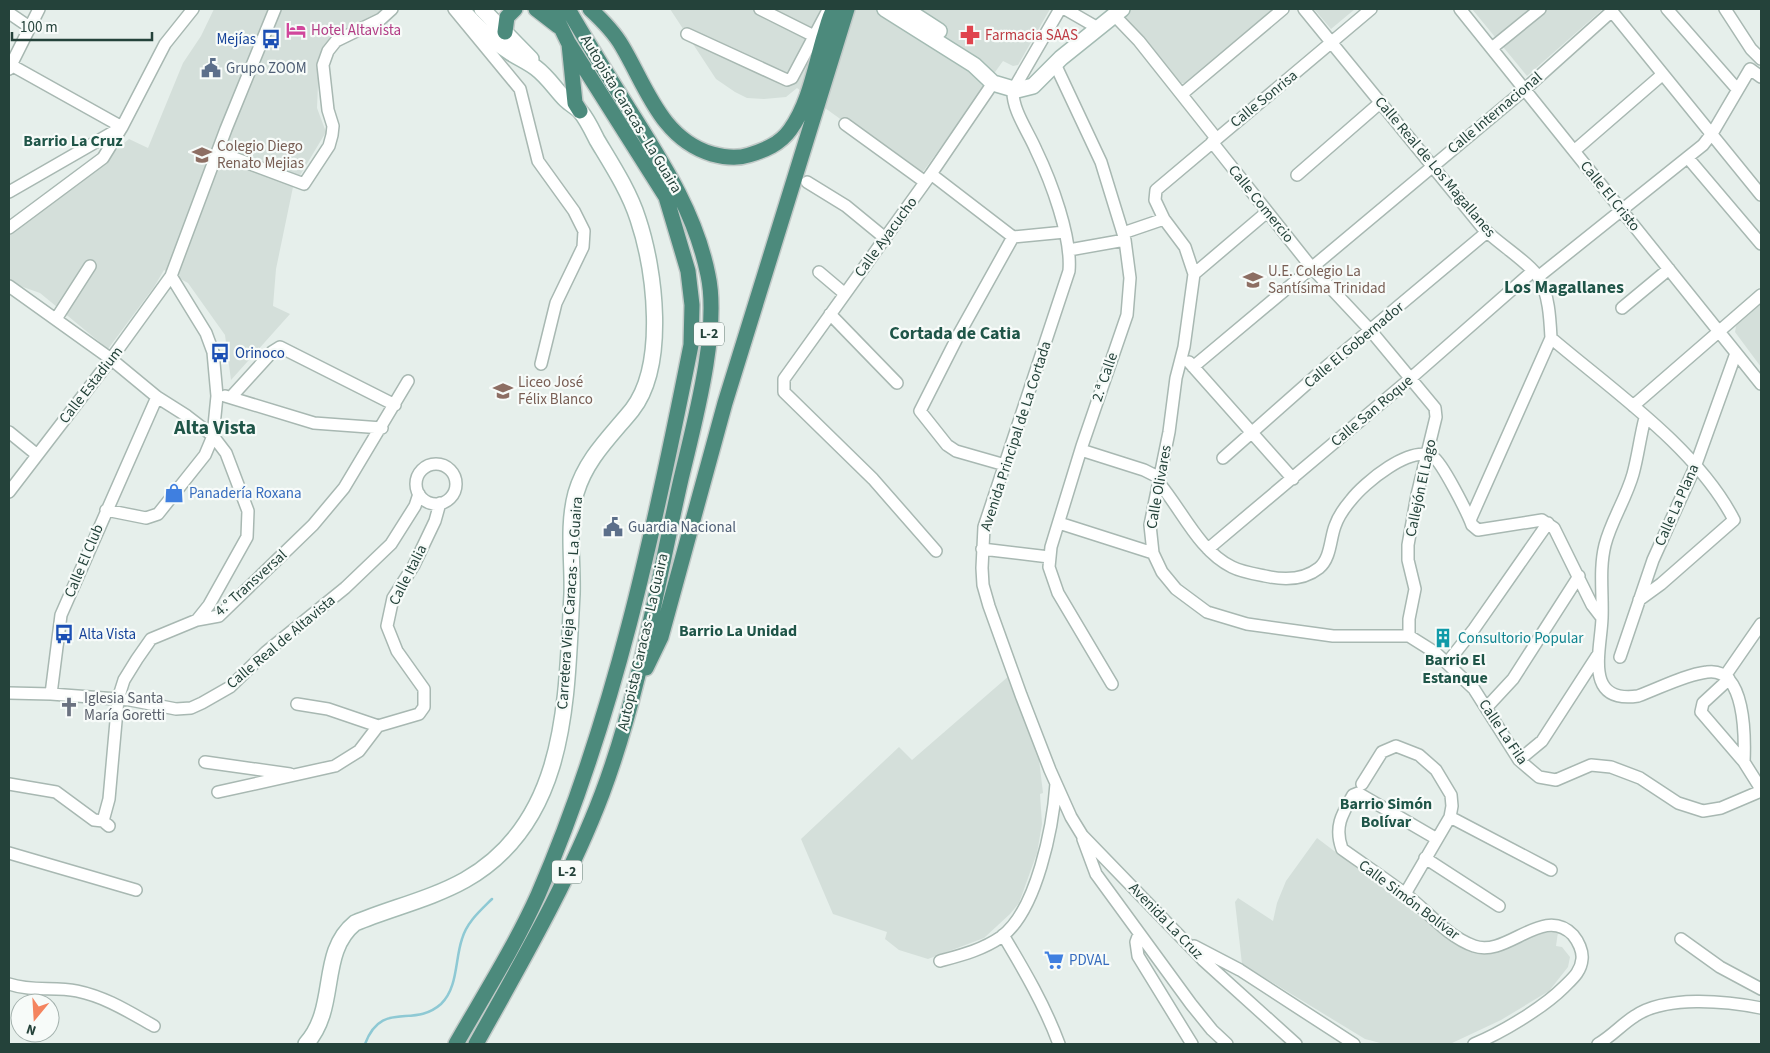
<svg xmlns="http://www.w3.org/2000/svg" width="1770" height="1053" viewBox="0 0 1770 1053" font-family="'Source Sans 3',sans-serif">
<rect width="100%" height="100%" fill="#e6efeb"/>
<path fill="#d4dfda" d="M214,9H392L363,26L319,61L317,108L326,132L293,187L276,269L273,306L290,314L231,380L225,335L188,283L164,270L154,287L108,349L40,293L9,282V234L48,206L129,139L148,148L183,63L201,36Z
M670,9H1050L1018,65L1013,66L1003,61L920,176L797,88L786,97L764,99L747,98L735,92L716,79Z
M1103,9H1277L1189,84L1181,83L1129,22Z
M1314,9H1355L1331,29Z
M1472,9H1603L1527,76Z
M1761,304V367L1735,332L1736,326Z
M1010,675L1038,751L1043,793L1040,794L1042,824L1037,853L1019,903L1010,914L984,938L928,959L899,950L885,939L887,932L833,914L801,839L899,747L912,760Z
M1317,838L1461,947L1478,953L1495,952L1539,933L1558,932L1556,946L1562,947L1570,957L1568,967L1549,991L1501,1020L1450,1044H1384L1365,1039L1242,964L1235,902L1238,898L1273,921L1277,903L1286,881Z"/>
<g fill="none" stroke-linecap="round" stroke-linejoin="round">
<path stroke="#8ec9d4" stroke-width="2.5" d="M365,1044C382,999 413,1029 441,1004C458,988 455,959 462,939C467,922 480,911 492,899"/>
<defs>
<path id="minor" d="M454,9L520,89L538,161L574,211L584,231L583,247L556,303L541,364
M760,9L814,36
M1060,9L1013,90C1012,110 1028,131 1036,150C1051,181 1072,237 1069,271L984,527L982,568L983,585L989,606L1021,695L1050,770L1071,817L1082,835L1203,960L1296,1044
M1065,9L1098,28
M1304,9L1482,227C1497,243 1529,262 1539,278C1549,295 1550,319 1551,338C1612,390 1697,448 1734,520L1661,584L1639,600
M1371,9L1156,190L1155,200L1164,219L1185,247L1194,274L1184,347L1176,378L1169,432L1150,525L1153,553L1162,572L1176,589L1207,612L1247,624L1333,636H1409L1436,653L1474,689L1519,760L1539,777L1556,780L1591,765L1611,767L1640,778L1678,803L1703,811L1721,808L1761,791
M1460,9L1761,384
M1610,9L1761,195
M1667,9L1737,89
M1725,9L1751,49L1761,59
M9,13L28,26
M1114,15L1139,41L1216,138
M687,34L787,80L792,78L827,12
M1492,48L1540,9
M1055,64L1101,162L1125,240L1130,278L1127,315L1082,446L1051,547L1049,567L1058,593L1112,684
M9,69L39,9
M1182,94L1283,9
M845,124L925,182
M1212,142L1312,268L1371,331L1435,408L1436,417L1417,495L1408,545V560L1415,589L1409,619V636
M1574,151L1663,74
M218,152L304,184L329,146L332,135L333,126L328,110L323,65L328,51L336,41L381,19L392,9
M1688,158L1761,244
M931,174L1013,237L1065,232
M1297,175L1381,102
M807,182L846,206L885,238
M9,192L122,127L11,65
M9,228L103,158L122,127L165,44L193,9
M1123,233L1164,219
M1069,250L1125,240
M819,272L845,294
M1194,274L1267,212
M1538,277L1703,145L1713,132L1750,69L1761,77
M9,286L111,359L157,397L187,416L213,436L226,453L248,511L247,537L209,605L197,620
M1622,308L1669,269
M830,314L897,383
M56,319L90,266
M1189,362L1293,479
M1193,367L1524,90L1612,11
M225,396L314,423L382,428
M232,396L272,352L280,347L395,405
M1633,406L1761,295
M1645,418C1640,437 1638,456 1633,474C1626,499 1611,521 1605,545C1599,569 1603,594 1602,618C1601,650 1583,704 1638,696C1660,688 1684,675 1707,672C1746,666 1745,738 1744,762
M9,432L36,454
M1081,450L1144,470L1160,478
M1223,458L1327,366L1487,232
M416 484a20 20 0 1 1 40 0a20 20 0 1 1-40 0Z
M1005,465L956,451L947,445L920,411L959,334L1013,237
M1159,483C1182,510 1199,551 1232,567C1242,572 1255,574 1265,576C1283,580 1304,580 1319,568C1331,558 1330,539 1335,526C1338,517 1345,507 1351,500C1364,483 1411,444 1433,457C1442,462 1468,514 1472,525L1478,530L1542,520L1554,528L1592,605L1602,618
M9,492L111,359L171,276L226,129L275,9
M106,510L146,518L158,514L205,455L213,436L217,396L213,352L206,333L171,276
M1471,518L1551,338
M1059,523L1153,553
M982,549L1049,557
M1208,549L1411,378L1533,271
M936,551L873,479L784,392V379L931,174L993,83
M1620,657L1653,560L1695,467L1736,353
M1447,663L1474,629L1548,523
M1725,676L1761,624
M1729,679L1703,703L1701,712L1744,762L1761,789
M9,693L51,694L130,700L176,709L191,708L202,703L230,687L266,652L345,588L391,544L415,506L419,494
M51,694L61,615L157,397
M297,704L328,709L378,726
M1487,707L1513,679L1579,576
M1519,760L1542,741L1597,656
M205,762L290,774
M9,784L56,792L94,820L103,821
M1362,784L1382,752L1396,746L1419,755L1436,770L1451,795L1452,806L1450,817L1405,894
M218,792L335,766L359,751L378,726L419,714L424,707V689L397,651L387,626L393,598L414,565L435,521L440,503
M1450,817L1551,870
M109,826L103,821L109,799L118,699L124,680L137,659L151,639L197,620L219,616L313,525L344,488L408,381
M1083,839L1096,874L1191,1004L1212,1030L1227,1044
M1437,839L1358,793L1353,795C1342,814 1334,827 1342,849C1363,864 1384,878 1404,893C1427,910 1446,936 1474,946C1507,958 1543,904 1573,935C1578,941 1583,951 1582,959C1581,972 1572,979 1564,987C1543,1008 1501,1033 1474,1044
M9,853L136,890
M1425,858L1499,906
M1139,934L1136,942L1138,956L1192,1044
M1003,935C1024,970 1045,1006 1059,1044
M1681,939L1720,967L1761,989
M1194,946L1240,970L1354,1044
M940,961C962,955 982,950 1001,937C1037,911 1053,826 1056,784
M9,984C32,992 55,986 77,991C106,997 129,1012 154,1026
M1598,1044C1612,1036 1622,1024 1635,1016C1666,995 1726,1001 1761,1008"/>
<path id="secondary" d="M482,9L531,59
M885,9L974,65L993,83L1017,90L1033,86L1061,58L1122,9
M905,9L939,31
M306,1044C339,1007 318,953 355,923C391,908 431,899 465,880C569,821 566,698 572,594C573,561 567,526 576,493C586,459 610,437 632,410C667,365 655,270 638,219C629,191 612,165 597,140C592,130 587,119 580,111C576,107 570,104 566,100C556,90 548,77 536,68C528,62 519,58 511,53C492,41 476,26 461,9"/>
<path id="trunk" d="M536,9L558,26
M590,9C602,20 614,32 622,46C646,86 661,139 712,154C723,157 737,159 749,155C765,150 780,144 790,130C809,104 815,67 824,37C827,28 829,17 834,9
M505,32L507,17L515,9
M569,44L575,103L580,111
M646,668L661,637L725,403L847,9
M456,1044C484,995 515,946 538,895C614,720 654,532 691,345L692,305L688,271L666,197L568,42L552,9
M476,1044C521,963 569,881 602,794C640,693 657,584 681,479C694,424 720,330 708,275C696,215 664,165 632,114C610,79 588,44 568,9"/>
</defs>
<use href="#minor" stroke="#a8b8b2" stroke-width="14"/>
<use href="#secondary" stroke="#a4bbb3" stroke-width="18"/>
<use href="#trunk" stroke="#c2cac8" stroke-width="18"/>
<use href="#minor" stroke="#fff" stroke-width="11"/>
<use href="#secondary" stroke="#fff" stroke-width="15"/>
<use href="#trunk" stroke="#4c8a7c" stroke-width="15"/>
</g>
<defs>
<symbol id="hotel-bare" viewBox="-9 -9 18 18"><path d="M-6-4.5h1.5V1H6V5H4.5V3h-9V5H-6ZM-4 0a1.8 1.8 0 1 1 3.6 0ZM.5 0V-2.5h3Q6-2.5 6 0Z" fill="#d1479c" stroke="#f7fbf9" stroke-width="2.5" paint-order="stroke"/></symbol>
<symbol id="pharmacy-bare" viewBox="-9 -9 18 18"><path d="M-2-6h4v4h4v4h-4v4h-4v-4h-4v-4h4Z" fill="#e0444e" stroke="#f7fbf9" stroke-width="2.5" paint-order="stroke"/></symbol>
<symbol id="bus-bare" viewBox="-9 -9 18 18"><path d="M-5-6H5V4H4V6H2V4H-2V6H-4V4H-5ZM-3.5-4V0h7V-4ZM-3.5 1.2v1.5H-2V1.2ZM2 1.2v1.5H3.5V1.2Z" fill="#1a4fb4" stroke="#f7fbf9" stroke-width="2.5" paint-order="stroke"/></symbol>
<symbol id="civic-bare" viewBox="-9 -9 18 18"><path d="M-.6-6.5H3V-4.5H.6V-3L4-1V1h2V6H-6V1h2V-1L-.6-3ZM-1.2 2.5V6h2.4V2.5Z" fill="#5c6f8a" stroke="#f7fbf9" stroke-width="2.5" paint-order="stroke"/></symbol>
<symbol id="school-bare" viewBox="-9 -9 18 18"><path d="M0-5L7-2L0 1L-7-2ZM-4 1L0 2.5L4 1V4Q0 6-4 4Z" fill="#8d6e63" stroke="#f7fbf9" stroke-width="2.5" paint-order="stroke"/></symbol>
<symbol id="shop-bare" viewBox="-9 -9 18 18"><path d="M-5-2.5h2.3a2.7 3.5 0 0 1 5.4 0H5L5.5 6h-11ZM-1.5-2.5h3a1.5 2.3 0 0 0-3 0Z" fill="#3f7fe0" stroke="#f7fbf9" stroke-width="2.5" paint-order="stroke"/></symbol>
<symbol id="building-bare" viewBox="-9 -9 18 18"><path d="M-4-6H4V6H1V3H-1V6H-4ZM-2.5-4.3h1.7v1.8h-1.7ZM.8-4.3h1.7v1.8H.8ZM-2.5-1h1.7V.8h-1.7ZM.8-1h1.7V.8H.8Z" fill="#0f9aa8" stroke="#f7fbf9" stroke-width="2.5" paint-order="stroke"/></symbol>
<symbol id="church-bare" viewBox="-9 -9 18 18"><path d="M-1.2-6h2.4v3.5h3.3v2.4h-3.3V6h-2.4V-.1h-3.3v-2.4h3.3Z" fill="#6b7280" stroke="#f7fbf9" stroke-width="2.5" paint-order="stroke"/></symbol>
<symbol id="supermarket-bare" viewBox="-9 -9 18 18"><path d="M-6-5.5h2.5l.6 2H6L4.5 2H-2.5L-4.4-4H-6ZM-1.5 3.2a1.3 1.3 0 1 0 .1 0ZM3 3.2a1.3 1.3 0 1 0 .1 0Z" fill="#3f7fe0" stroke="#f7fbf9" stroke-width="2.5" paint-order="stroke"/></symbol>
</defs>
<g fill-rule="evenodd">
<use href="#hotel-bare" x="282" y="16" width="28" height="28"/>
<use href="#pharmacy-bare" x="956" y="21" width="28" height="28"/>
<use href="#bus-bare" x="257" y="25" width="28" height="28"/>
<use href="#civic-bare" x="197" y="54" width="28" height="28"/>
<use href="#school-bare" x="188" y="141" width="28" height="28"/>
<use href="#school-bare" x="1239" y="266" width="28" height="28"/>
<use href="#bus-bare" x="206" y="339" width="28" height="28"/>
<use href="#school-bare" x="489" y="377" width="28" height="28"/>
<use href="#shop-bare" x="160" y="479" width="28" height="28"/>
<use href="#civic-bare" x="599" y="513" width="28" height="28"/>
<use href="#bus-bare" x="50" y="620" width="28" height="28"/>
<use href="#building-bare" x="1429" y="624" width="28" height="28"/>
<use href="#church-bare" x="55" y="693" width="28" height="28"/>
<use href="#supermarket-bare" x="1040" y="946" width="28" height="28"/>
</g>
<g text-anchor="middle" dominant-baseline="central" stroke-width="4.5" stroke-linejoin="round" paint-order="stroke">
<g fill="#f7fbf9" stroke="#637a73" stroke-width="1">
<rect x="694" y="322.5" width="30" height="23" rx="4"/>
<rect x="552" y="860.5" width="30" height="23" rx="4"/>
</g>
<g font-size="14" font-weight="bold" fill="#24423a">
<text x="709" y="334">L-2</text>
<text x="567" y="872">L-2</text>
</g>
<g font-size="15" fill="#b23c85" stroke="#f7fbf9" text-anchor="start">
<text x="311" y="30">Hotel Altavista</text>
</g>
<g font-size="15" fill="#be3a42" stroke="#f7fbf9" text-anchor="start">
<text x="985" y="35">Farmacia SAAS</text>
</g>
<g font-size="15" fill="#164399" stroke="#f7fbf9" text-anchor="start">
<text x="256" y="39" text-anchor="end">Mejías</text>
<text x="235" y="353">Orinoco</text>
<text x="79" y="634">Alta Vista</text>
</g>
<g font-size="15" fill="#4e5e75" stroke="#f7fbf9" text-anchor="start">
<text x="226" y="68">Grupo ZOOM</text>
<text x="628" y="527">Guardia Nacional</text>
</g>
<g font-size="15" fill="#24423a" stroke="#f7fbf9">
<text transform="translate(1264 99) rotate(-39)">Calle Sonrisa</text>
<text transform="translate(1495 113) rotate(-40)">Calle Internacional</text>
<text transform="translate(631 114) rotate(59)">Autopista Caracas - La Guaira</text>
<text transform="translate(1435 167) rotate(50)">Calle Real de Los Magallanes</text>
<text transform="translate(1610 196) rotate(51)">Calle El Cristo</text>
<text transform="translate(1261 204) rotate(51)">Calle Comercio</text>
<text transform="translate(886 237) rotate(-54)">Calle Ayacucho</text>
<text transform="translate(1354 345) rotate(-40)">Calle El Gobernador</text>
<text transform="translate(1105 377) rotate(-71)">2.ª Calle</text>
<text transform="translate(91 385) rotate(-52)">Calle Estadium</text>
<text transform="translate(1372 411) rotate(-40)">Calle San Roque</text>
<text transform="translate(1016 436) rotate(-72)">Avenida Principal de La Cortada</text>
<text transform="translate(1159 487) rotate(-80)">Calle Olivares</text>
<text transform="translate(1421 488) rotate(-78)">Callejón El Lago</text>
<text transform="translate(1677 505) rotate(-66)">Calle La Plana</text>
<text transform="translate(84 561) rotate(-67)">Calle El Club</text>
<text transform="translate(408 575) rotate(-63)">Calle Italia</text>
<text transform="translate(251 583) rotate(-42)">4.° Transversal</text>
<text transform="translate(570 603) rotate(-86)">Carretera Vieja Caracas - La Guaira</text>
<text transform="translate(281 642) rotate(-40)">Calle Real de Altavista</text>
<text transform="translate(643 642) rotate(-77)">Autopista Caracas - La Guaira</text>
<text transform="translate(1503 732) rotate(56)">Calle La Fila</text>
<text transform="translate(1409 900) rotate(37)">Calle Simón Bolívar</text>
<text transform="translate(1166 921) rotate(46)">Avenida La Cruz</text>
</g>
<g font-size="15" fill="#785e54" stroke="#f7fbf9" text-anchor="start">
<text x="217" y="146">Colegio Diego<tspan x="217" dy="17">Renato Mejias</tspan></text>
<text x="1268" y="271">U.E. Colegio La<tspan x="1268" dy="17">Santísima Trinidad</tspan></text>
<text x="518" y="382">Liceo José<tspan x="518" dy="17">Félix Blanco</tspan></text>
</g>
<g font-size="15" fill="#366cbe" stroke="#f7fbf9" text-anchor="start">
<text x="189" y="493">Panadería Roxana</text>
<text x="1069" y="960">PDVAL</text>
</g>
<g font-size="15" fill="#0d838f" stroke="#f7fbf9" text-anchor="start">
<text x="1458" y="638">Consultorio Popular</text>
</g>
<g font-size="15" fill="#5b616d" stroke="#f7fbf9" text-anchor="start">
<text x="84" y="698">Iglesia Santa<tspan x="84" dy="17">María Goretti</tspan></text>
</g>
<g font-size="16" font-weight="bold" fill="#1f5548" stroke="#f7fbf9">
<text x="73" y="141">Barrio La Cruz</text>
<text x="738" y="631">Barrio La Unidad</text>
<text x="1455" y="660">Barrio El<tspan x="1455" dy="18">Estanque</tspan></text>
<text x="1386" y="804">Barrio Simón<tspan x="1386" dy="18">Bolívar</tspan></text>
</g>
<g font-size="18" font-weight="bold" fill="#1f5548" stroke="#f7fbf9">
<text x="1564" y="287">Los Magallanes</text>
<text x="955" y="333">Cortada de Catia</text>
</g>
<g font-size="20" font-weight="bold" fill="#1f5548" stroke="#f7fbf9">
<text x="215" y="428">Alta Vista</text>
</g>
</g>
<rect width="1770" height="1053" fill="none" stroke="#24423a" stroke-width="20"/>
<g transform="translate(35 1018) rotate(198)"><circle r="24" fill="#f7fbf9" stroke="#a3b1ad"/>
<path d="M0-4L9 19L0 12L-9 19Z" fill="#f4845f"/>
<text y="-8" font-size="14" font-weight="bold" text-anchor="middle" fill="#24423a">N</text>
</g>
<path d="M12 32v8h140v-8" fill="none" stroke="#24423a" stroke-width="2.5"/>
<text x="20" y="32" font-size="15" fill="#24423a" stroke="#f7fbf9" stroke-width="4" paint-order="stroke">100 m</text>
</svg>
